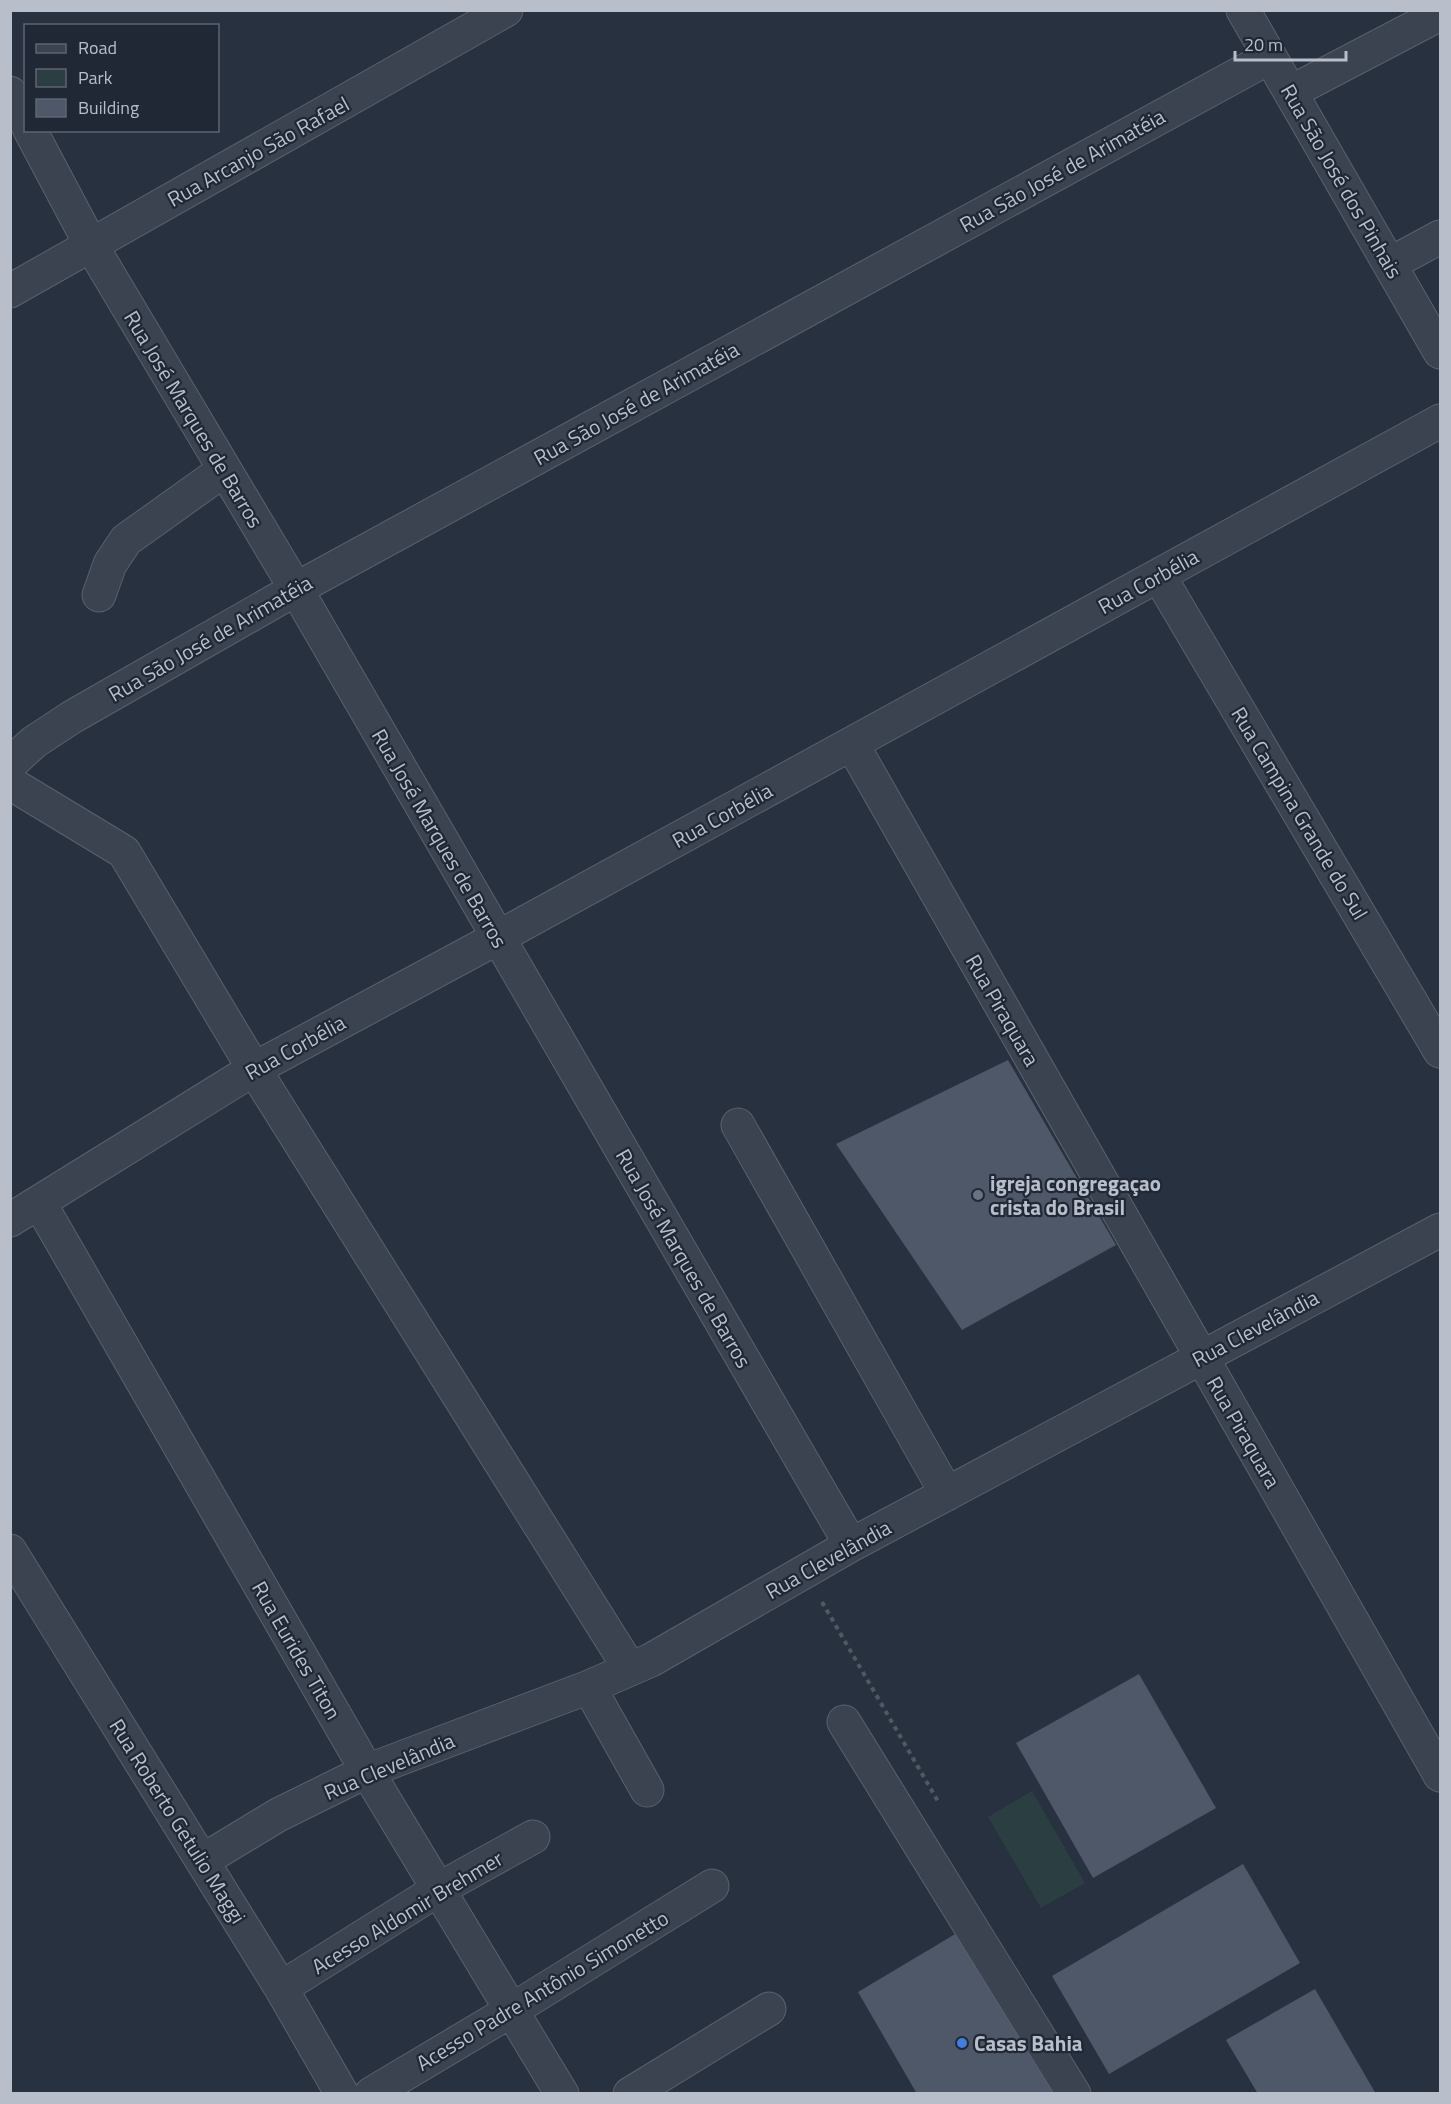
<svg xmlns="http://www.w3.org/2000/svg" width="1451" height="2104" viewBox="0 0 1451 2104" font-family="'Titillium Web',sans-serif">
<rect width="100%" height="100%" fill="#28313f"/>
<path fill="#2b3f42" d="M1032,1791L1085,1883L1041,1908L988,1817Z"/>
<path fill="#4e5868" d="M1008,1060L1116,1245L962,1330L836,1144Z
M1139,1674L1216,1808L1093,1878L1016,1743Z
M1243,1864L1300,1963L1109,2074L1052,1976Z
M967,1927L1066,2094H917L858,1992Z
M1315,1989L1376,2094H1258L1226,2040Z"/>
<g fill="none" stroke-linecap="round" stroke-linejoin="round">
<defs>
<path id="minor" d="M1243,10L1440,352
M1291,92L1440,14
M10,93L26,122
M30,130L91,245L296,589L851,1545
M1390,264L1440,237
M10,291L506,10
M1159,576L1440,1051
M99,595L110,564L126,540L224,470
M852,744L1440,1775
M10,764L34,742L72,717L296,589L1270,57
M10,783L124,852L254,1069L630,1669
M738,1125L947,1494
M39,1202L367,1771L562,2094
M10,1220L254,1069L497,938L1440,421
M10,1551L281,1988L342,2094
M589,1687L647,1790
M844,1722L1074,2094
M202,1861L278,1815L367,1771L589,1687L651,1660L851,1545L1440,1230
M281,1988L439,1889L533,1837
M371,2094L512,2010L712,1886
M630,2094L769,2009"/>
</defs>
<use href="#minor" stroke="#59616d" stroke-width="35"/>
<path stroke="#4a5c5f" stroke-width="4" stroke-dasharray="4.5 4.5" stroke-linecap="butt" d="M822,1602L939,1803"/>
<use href="#minor" stroke="#3c4350" stroke-width="33"/>
</g>
<circle fill="#6b7280" stroke="#202835" stroke-width="2" cx="978" cy="1195" r="6"/>
<circle fill="#3f7fe0" stroke="#202835" stroke-width="2" cx="962" cy="2043" r="6"/>
<g text-anchor="middle" dominant-baseline="central" stroke-width="4.5" stroke-linejoin="round" paint-order="stroke">
<g font-size="21" fill="#b8beca" stroke="#202835">
<text transform="translate(258 151) rotate(-29)">Rua Arcanjo São Rafael</text>
<text transform="translate(1062 170) rotate(-29)">Rua São José de Arimatéia</text>
<text transform="translate(1342 181) rotate(60)">Rua São José dos Pinhais</text>
<text transform="translate(636 403) rotate(-29)">Rua São José de Arimatéia</text>
<text transform="translate(194 419) rotate(59)">Rua José Marques de Barros</text>
<text transform="translate(1148 581) rotate(-29)">Rua Corbélia</text>
<text transform="translate(210 638) rotate(-30)">Rua São José de Arimatéia</text>
<text transform="translate(1300 813) rotate(59)">Rua Campina Grande do Sul</text>
<text transform="translate(722 815) rotate(-29)">Rua Corbélia</text>
<text transform="translate(440 838) rotate(60)">Rua José Marques de Barros</text>
<text transform="translate(1003 1010) rotate(60)">Rua Piraquara</text>
<text transform="translate(295 1047) rotate(-29)">Rua Corbélia</text>
<text transform="translate(684 1258) rotate(60)">Rua José Marques de Barros</text>
<text transform="translate(1255 1328) rotate(-28)">Rua Clevelândia</text>
<text transform="translate(1244 1432) rotate(60)">Rua Piraquara</text>
<text transform="translate(828 1559) rotate(-29)">Rua Clevelândia</text>
<text transform="translate(297 1650) rotate(60)">Rua Eurides Titon</text>
<text transform="translate(389 1766) rotate(-23)">Rua Clevelândia</text>
<text transform="translate(178 1821) rotate(58)">Rua Roberto Getulio Maggi</text>
<text transform="translate(407 1912) rotate(-31)">Acesso Aldomir Brehmer</text>
<text transform="translate(542 1990) rotate(-31)">Acesso Padre Antônio Simonetto</text>
</g>
<g font-size="21" font-weight="bold" fill="#b8beca" stroke="#202835" text-anchor="start">
<text x="990" y="1183">igreja congregaçao<tspan x="990" dy="24">crista do Brasil</tspan></text>
<text x="974" y="2043">Casas Bahia</text>
</g>
</g>
<rect width="1451" height="2104" fill="none" stroke="#b8beca" stroke-width="24"/>
<rect x="24" y="24" width="195" height="108" fill="#202835" stroke="#5d6471" stroke-width="1.5"/>
<rect x="36" y="44" width="30" height="9" fill="#3c4350" stroke="#5d6471" stroke-width="1.5"/>
<text x="78" y="54" font-size="18" fill="#b8beca">Road</text>
<rect x="36" y="69" width="30" height="18" fill="#2b3f42" stroke="#5d6471" stroke-width="1.5"/>
<text x="78" y="84" font-size="18" fill="#b8beca">Park</text>
<rect x="36" y="99" width="30" height="18" fill="#4e5868" stroke="#5d6471" stroke-width="1.5"/>
<text x="78" y="114" font-size="18" fill="#b8beca">Building</text>
<path d="M1235 51v9h111v-9" fill="none" stroke="#b8beca" stroke-width="3"/>
<text x="1244" y="51" font-size="18" fill="#b8beca" stroke="#202835" stroke-width="4.5" paint-order="stroke">20 m</text>
</svg>
